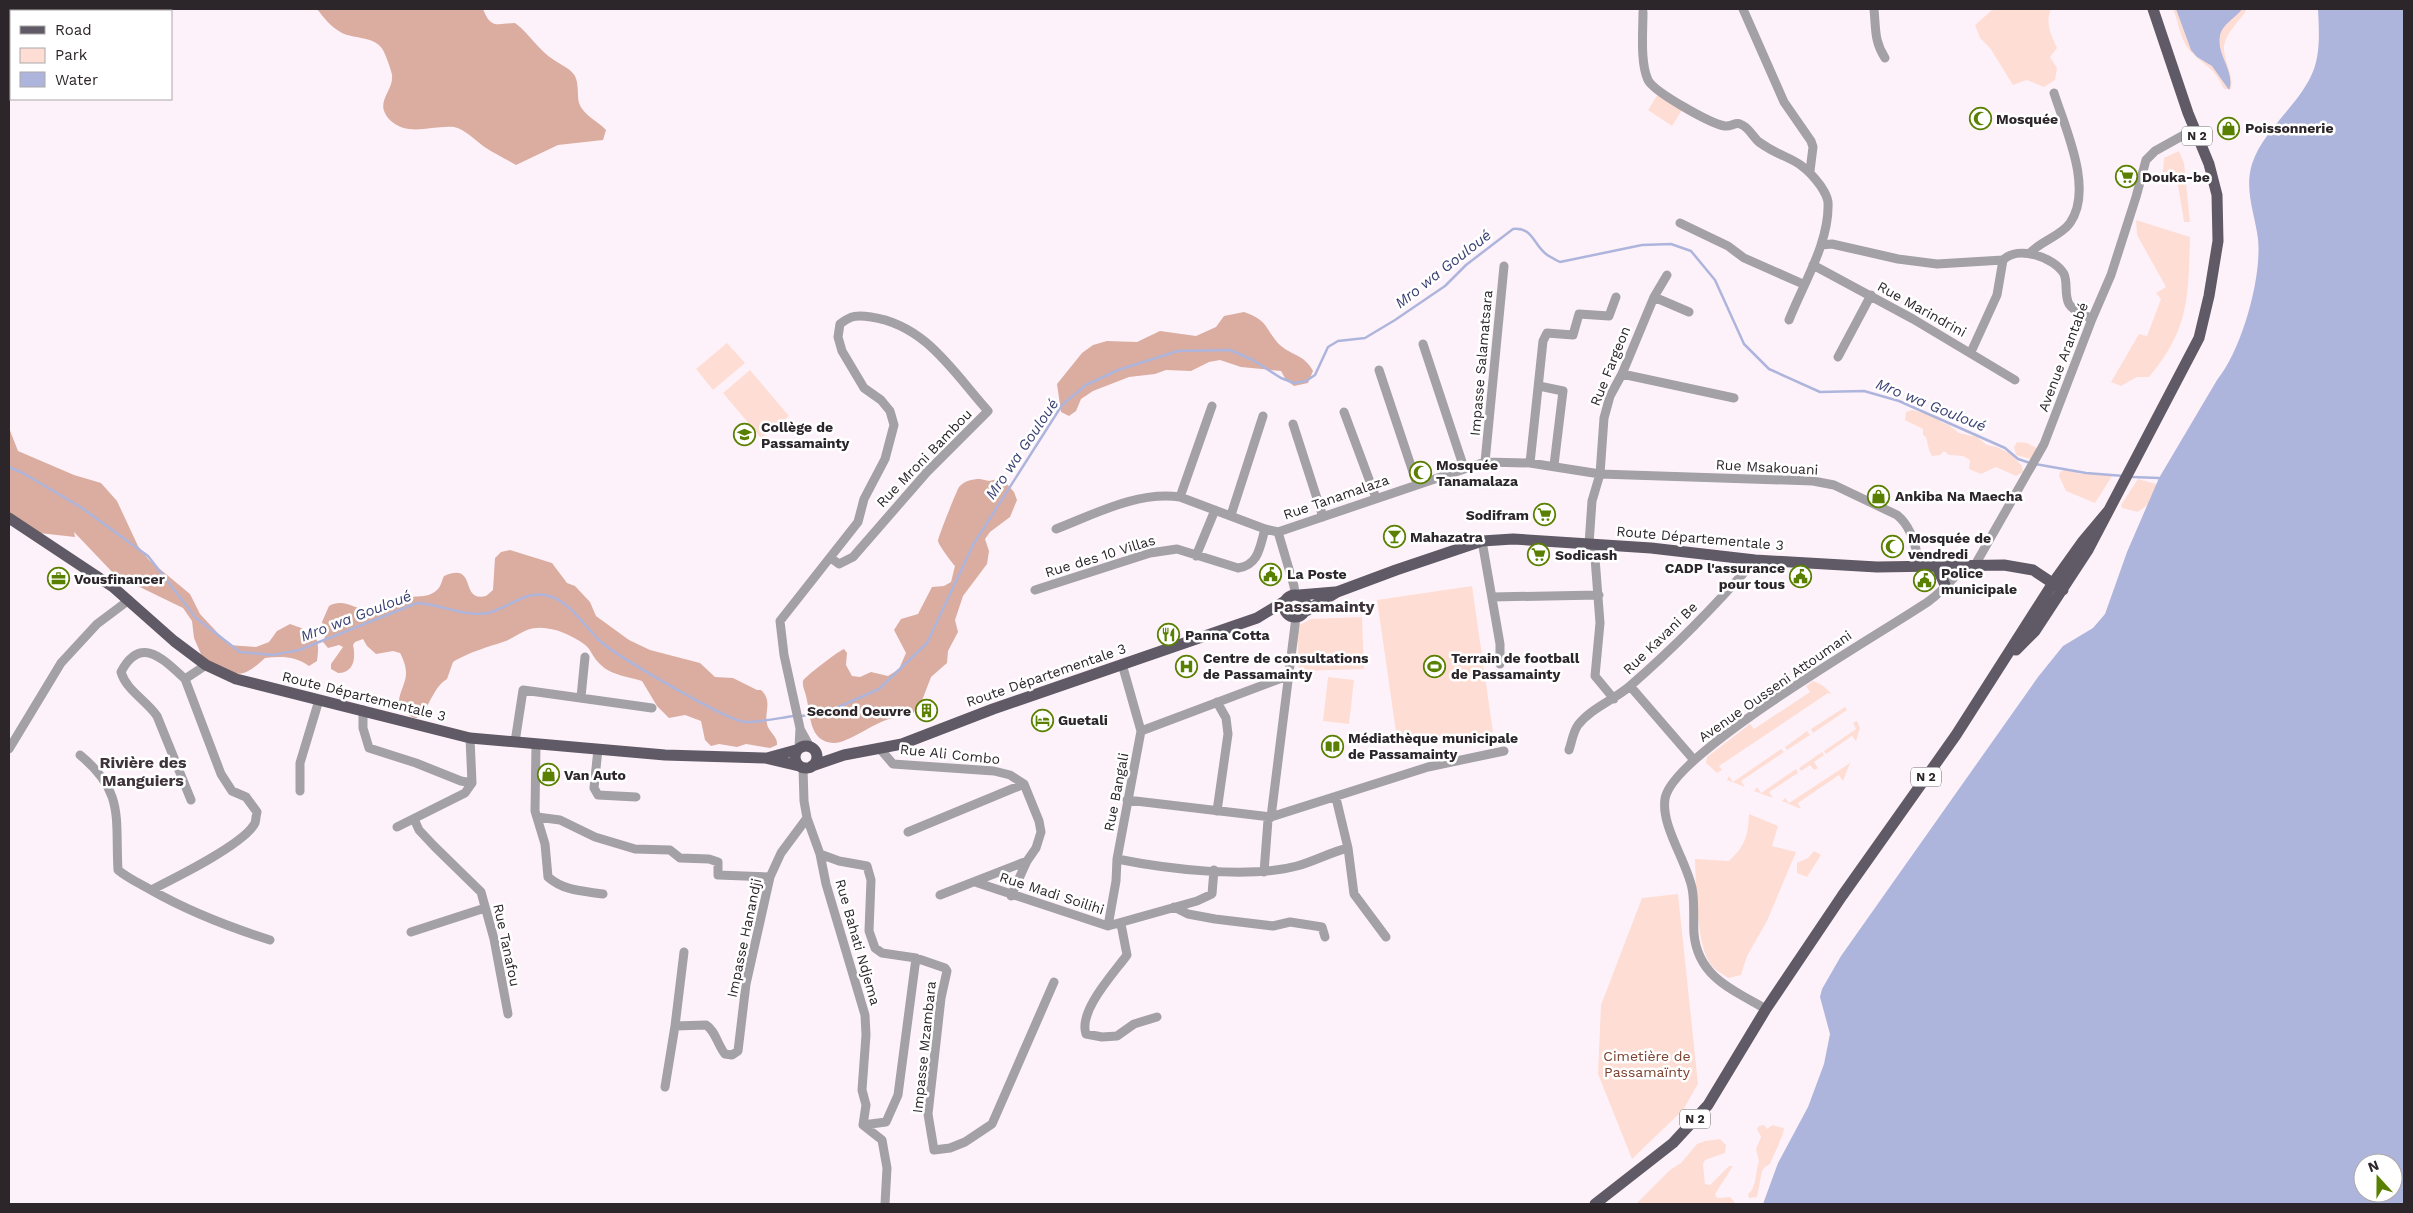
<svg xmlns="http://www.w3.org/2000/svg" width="2413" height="1213" viewBox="0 0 2413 1213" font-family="'Work Sans',sans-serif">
<rect width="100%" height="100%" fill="#fef2fa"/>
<path fill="#feded4" d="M1993,9H2051C2045,23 2051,35 2057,48L2050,57L2057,68L2055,80L2044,87L2027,80L2013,85L1990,48L1980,38L1975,25Z
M2173,9H2247C2241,20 2226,32 2224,46C2223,60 2234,74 2231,89H2224C2214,67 2207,68 2191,52C2180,41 2179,23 2173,9Z
M1658,94L1682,110L1672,126L1648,110Z
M2179,151L2184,163L2190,222H2184L2176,173L2163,172L2164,158Z
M2136,220L2190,237C2188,297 2190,328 2149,377H2137L2121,386L2111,382L2139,334L2147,336L2161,299L2156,293L2166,287L2137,235Z
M727,343L745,363L713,390L696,369Z
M750,370L789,416L761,438L723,393Z
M1912,410L1940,417L1941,422L1949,425L1959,433L1977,437L1987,445L1997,447L2011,454L2022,466L2023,472L2016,476L1996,467L1981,474L1969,469L1970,460L1963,456L1949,455L1944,451L1940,455L1932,456L1929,450L1926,437L1923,435V429L1905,420L1906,412Z
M2017,442L2027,443L2037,448L2031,459L2016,455L2014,447Z
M2068,469L2080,474L2096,473L2112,476L2095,503L2066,491L2059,476L2060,472Z
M2138,479L2156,484C2158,499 2147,505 2138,512L2122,508L2121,505Z
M1472,586L1493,732L1398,746L1377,600Z
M1362,617L1364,669L1299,671L1297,626L1311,619Z
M1328,677L1354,680L1349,724L1323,721Z
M1813,681L1822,685L1832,694L1828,693L1719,766L1722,770L1717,773L1706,763L1707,757L1750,724L1754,729L1810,692L1806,686Z
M1845,707L1847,710L1813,733L1811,729Z
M1857,721L1860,728L1856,741L1852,736L1826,754L1824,751L1856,729L1853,723Z
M1807,731L1810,735L1787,750L1785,747Z
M1781,749L1784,752L1741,781L1745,787L1727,780L1729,776L1733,782Z
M1822,752L1824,755L1814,762L1818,768L1814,770L1810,765L1801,771L1799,768Z
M1850,763L1843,781L1839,775L1798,803L1801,809L1782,801L1785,798L1789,803Z
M1796,769L1798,773L1769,792L1773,798L1754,791L1757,787L1761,793Z
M1749,814L1778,826L1772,846L1796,852L1767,921L1747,956L1741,975L1728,978C1723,974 1716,971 1712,966C1696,949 1696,883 1695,859L1729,861C1745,846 1748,836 1749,814Z
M1814,851L1821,855L1807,877L1797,873V863L1808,858Z
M1678,894L1698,1084L1683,1110L1632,1159L1598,1074L1601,1005L1642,898Z
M1764,1125L1767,1129L1772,1125L1784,1128C1784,1135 1773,1156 1770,1164L1765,1167L1762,1171L1757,1197L1749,1198L1748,1194C1757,1188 1755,1172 1759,1161L1756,1149L1761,1137L1757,1129L1759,1126Z
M1720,1139L1726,1145L1725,1153L1705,1160L1703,1164L1705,1184L1710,1185L1729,1166H1733L1715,1194L1717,1198L1730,1197L1736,1204H1636L1670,1170L1681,1163L1697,1144L1705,1141Z"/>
<path fill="#daada0" d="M317,9H483C491,29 496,24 515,23C530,34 538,50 554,60C561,65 570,68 575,76C579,84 577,95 579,103C583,115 598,121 606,130L603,140L558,145L516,165C506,159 495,154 486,148C477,142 465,129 454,127C432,125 409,137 391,121C372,103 394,92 392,75C391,69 386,56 383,50C375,36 354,39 342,33C331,27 324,18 317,9Z
M1244,312C1267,320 1264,326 1277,342C1288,355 1305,354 1313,371L1308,383L1294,386L1286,380L1281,371L1241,367L1220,360L1209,362L1191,371L1166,370L1155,374L1129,377L1093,391L1081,399L1076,411L1069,416L1061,412L1057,384L1082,353L1093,345L1107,341L1137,342L1160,331L1196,336L1216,327L1224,316Z
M9,428L18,451L74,475L101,483L117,501L138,546L149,560L190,594L200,614L229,645L256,647L269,642L277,631L290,624C314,633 321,632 317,661L309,666C296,656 281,656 265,658C238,683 236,674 204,661L194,638L192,621L183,608L115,575L74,532L75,537L39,533L9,515Z
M980,479L989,481L998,479L1006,483L1014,492L1017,500L1010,517L990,532L985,539L989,551L987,564L963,596L955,620L958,632L948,651L947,663L931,677L923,698L912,715C904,717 897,717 889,719C874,723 848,743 834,743C808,742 811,714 806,696C805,691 802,686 803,681C804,677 840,650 844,649L847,653L846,665L852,676L860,677L871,672L888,676L899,669L906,653L894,630L901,619L918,614L932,587L944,586L951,582L955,566C952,563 938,544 938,541C938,537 957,490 959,487C964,481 972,479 980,479Z
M510,550L552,563L567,583L575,586L590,602L596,616L629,640L650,650L700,663L715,677L733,678L757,690H761C773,701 764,712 767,724C769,733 778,736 777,745L770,748L746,744L737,747L719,744L711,746L705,740L701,721L685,715L669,718L657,706L642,681C626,676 609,675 598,662C592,656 591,649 584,644C570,634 546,623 527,630C519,633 512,639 503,642C487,647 471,652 456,660L453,662L447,679C433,687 430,708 417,718C411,718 411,716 406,713C390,702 407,687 406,672C406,667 403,658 400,653L393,651L376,654L367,646L363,639L355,642L353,645C356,658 354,673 338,673L331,669V664L343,647L339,645L328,648L323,642L326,634L322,622L329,606C344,597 358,611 373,612C386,612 394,601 405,598C417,595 428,599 438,589C441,586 442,580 444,576C478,561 459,603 486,596L493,590L495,558L501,552Z"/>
<path fill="#aeb5dc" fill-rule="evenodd" d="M2176,9H2242C2236,18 2222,24 2220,36C2216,55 2236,72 2229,90L2212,66L2197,57L2191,50Z
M2318,9H2404V1204H1763L1778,1163L1808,1107L1824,1064L1830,1034L1820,997L1822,989L1841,956L2038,677L2063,646L2093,628L2105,614L2127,552L2159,478L2217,380C2242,349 2262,278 2258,239C2255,214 2244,190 2252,164C2263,130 2296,108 2311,76C2321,56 2319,31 2318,9ZM2363,1163H2393V1193H2363Z"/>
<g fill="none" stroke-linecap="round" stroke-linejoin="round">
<path stroke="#aeb5dc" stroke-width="2.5" d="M2035,464L2086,473L2124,476
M9,467L23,473L82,508L148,556L196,618L240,652L273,655L299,650L417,603C441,604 463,617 488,613C507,609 524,591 545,595C569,599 584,626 600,641C615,655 727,721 745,722C761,722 779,718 794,716
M2132,477L2159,478
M800,716L823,714L879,689L927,643L973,545L1062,405L1086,385L1118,370L1178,351L1230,350L1253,360L1281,378L1294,383L1306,381L1315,375L1328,347L1338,341L1365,338L1395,320L1445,286L1466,265L1513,229C1533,227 1533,244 1546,254C1550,257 1556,260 1560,262L1642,245L1671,244L1691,251L1715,280L1744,344L1769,369L1820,392L1864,391L1899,401L2005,448L2018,459L2030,463"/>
<path stroke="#a3a0a6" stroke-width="9" d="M1743,9L1784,102L1811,141L1813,147L1810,171
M1874,9C1876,29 1874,41 1885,58
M1643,12C1643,30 1640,63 1648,80C1654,92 1711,124 1725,126C1731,127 1735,122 1740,124C1748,126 1753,137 1759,142C1785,161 1798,155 1820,185C1824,191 1827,195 1828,202C1830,242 1803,284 1789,320
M1680,223L1728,246L1744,258L1803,284
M1821,245L1832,244L1898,259L1937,264L2003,260C2018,245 2054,257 2064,274C2068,283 2064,295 2069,304C2073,311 2085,315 2092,319
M2030,253C2041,241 2061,236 2070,223C2094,189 2065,128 2054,93
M1813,265L1913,319L2015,380
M1654,297L1689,312
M1423,344L1464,468
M1971,352L1997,295L2003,260
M1838,357L1871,295
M1379,370L1417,484
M1622,374L1734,398
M1539,386L1563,391L1554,465
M1344,412L1376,498
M1293,424L1323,517
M1485,462L1504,266
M1530,463L1543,341L1547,333L1573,335L1579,314L1609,316L1616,297
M1180,497L1212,406
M1231,515L1263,416
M1056,529C1095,514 1137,491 1180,497L1265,529L1278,532L1485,462L1530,463L1600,474L1813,481L1834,485L1897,515C1913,528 1915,548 1921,567
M1278,532L1294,586L1295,594
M1482,541L1500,644V664
M1589,544L1592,501L1600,474L1604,418L1610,396L1622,374L1654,297L1667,275
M1594,545L1600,623L1595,676L1614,699
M1196,556L1215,510
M1975,565L2044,444L2092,319L2111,275L2136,197L2146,160L2155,151L2182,136L2196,133
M1035,590L1150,553L1177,549L1238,568C1259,565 1260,546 1265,529
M1492,597L1599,595
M1630,686L1694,760
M581,697L585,657
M363,710V728L369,748L416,763L461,781L472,783
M800,729L810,747
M1141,731L1290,675
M515,742L523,690L652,708
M536,745L535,811L545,844L548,877C564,891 583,891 603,894
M799,748L800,728L784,655L780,621L858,522L864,499L885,459L894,425L890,411L881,400L864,388L842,351L838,337L840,324C851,315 858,315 871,317C926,325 953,372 988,411L927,472L853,557L839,564L831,558
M9,749L61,663L97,624L129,600
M598,749L594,788L598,795L636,797
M881,750L893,764L994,771L1010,775L1024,784L1039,821L1041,832L1036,848L1027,861L1011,896
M1569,750C1572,741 1573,732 1578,725C1591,708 1614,700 1630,686C1675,647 1716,605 1755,560
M80,755C125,792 115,818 118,870C129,879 139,883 151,890C188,911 229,927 270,940
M803,768L804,801L807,818L820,854L826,884L865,1015L866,1035L862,1090L866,1105L863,1125
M300,791V763L319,700
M191,800L157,716C146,700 126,690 121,672C141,634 164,660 185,679L206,665
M1127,800L1271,817L1428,767L1504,751
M1217,811L1228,734L1226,718L1217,702
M537,817L560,820L595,837L635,849L670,850L680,858L709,859L718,862V875L770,877
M414,819L419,830L434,846L481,892L494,939L508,1014
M397,827L465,793L472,783L470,738
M908,832L1024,784
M1348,848L1354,894L1386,937
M820,854L839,861L867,866L871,880L869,931L875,948L882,953L916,958L898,1095L886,1122L863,1125
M1117,859C1167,869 1248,879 1297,866C1315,861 1331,852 1348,848L1336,798
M1264,872L1268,820L1271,817L1296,617
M975,882L1108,926L1197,901L1212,894L1214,870
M151,890C173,879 245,844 255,823C256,820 256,815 257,812L246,797L232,791L221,774L185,679
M940,895L1027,861
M1174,907L1188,914L1215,919L1273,926L1290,922L1322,927L1325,937
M1121,924L1127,955C1114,973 1078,1011 1086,1034L1102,1037L1117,1036L1134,1024L1157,1017
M1108,926L1116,881L1117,859L1141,731L1122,664
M411,932L485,908
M916,958L945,968L947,971L941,998L928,1114L934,1150L950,1148L965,1142L992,1124L1054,982
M1766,1009C1733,990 1698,977 1694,934C1693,919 1695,903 1692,888C1686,860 1661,826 1665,799C1671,753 1884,632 1929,601C1943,591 1955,576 1967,564
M675,1026L684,952
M665,1087L675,1026L706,1025C715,1030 718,1046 725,1054L732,1055L738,1051L746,984L770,877L781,853L807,818
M863,1125L882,1140L887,1168L885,1204"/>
<path stroke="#5f5a65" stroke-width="11" d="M9,518L113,587L174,641L206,665L236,679L470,738L665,755L765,758L799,766
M1937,567L1945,585
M1284 606a11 11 0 1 1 22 0a11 11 0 1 1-22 0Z
M1299,595L1335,592
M1306,611L1337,592L1396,570L1482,541L1513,539L1651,548L1755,560L1877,567L2004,565L2033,570L2063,590
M2016,650L2035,631L2088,550L2199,338L2209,296L2218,241L2217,195L2209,164L2188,113L2153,9
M795 757a11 11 0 1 1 22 0a11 11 0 1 1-22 0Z
M767,758L796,750
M812,766L844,755L902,744L993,709L1257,618L1285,601
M1595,1204L1673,1143L1708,1105L1766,1009L1842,896L1956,735L2053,583L2083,541L2109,510"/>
</g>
<defs>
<symbol id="mosque-ring" viewBox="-11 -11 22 22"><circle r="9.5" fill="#fff" stroke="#598000" stroke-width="1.5"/><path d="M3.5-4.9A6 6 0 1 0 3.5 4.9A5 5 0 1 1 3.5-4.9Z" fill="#598000"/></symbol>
<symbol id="shop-ring" viewBox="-11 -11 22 22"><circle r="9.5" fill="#fff" stroke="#598000" stroke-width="1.5"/><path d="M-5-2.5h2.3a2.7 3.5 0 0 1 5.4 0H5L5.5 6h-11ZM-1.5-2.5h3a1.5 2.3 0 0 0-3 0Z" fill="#598000"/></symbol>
<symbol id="supermarket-ring" viewBox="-11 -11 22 22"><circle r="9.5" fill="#fff" stroke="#598000" stroke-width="1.5"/><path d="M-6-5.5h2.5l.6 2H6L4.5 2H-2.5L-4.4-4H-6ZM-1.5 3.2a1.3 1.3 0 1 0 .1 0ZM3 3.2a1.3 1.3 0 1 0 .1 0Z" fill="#598000"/></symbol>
<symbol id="school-ring" viewBox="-11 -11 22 22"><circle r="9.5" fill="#fff" stroke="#598000" stroke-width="1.5"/><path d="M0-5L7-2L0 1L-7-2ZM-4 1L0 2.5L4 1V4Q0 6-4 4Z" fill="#598000"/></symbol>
<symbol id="bar-ring" viewBox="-11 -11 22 22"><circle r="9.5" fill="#fff" stroke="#598000" stroke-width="1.5"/><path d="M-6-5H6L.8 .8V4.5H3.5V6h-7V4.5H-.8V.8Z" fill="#598000"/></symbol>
<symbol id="civic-ring" viewBox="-11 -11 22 22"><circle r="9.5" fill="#fff" stroke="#598000" stroke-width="1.5"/><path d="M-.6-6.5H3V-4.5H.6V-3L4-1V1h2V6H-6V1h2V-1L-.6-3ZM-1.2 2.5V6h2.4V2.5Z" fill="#598000"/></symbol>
<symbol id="office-ring" viewBox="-11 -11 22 22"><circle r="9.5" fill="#fff" stroke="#598000" stroke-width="1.5"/><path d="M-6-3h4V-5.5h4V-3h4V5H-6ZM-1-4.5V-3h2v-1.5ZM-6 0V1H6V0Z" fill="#598000"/></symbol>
<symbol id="restaurant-ring" viewBox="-11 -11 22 22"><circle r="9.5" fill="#fff" stroke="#598000" stroke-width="1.5"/><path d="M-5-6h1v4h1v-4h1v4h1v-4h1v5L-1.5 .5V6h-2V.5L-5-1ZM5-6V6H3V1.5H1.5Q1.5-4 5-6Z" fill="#598000"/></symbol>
<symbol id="hospital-ring" viewBox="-11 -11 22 22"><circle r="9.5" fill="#fff" stroke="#598000" stroke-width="1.5"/><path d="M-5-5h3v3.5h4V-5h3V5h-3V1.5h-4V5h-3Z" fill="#598000"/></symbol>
<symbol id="stadium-ring" viewBox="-11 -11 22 22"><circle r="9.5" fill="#fff" stroke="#598000" stroke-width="1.5"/><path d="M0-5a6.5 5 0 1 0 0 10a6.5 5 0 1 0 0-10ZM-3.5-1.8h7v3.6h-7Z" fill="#598000"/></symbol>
<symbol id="building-ring" viewBox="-11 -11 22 22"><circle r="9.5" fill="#fff" stroke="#598000" stroke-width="1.5"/><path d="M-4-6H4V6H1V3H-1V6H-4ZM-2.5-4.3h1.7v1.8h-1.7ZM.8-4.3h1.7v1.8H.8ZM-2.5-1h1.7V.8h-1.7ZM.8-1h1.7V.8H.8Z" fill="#598000"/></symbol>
<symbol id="hotel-ring" viewBox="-11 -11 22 22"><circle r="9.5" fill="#fff" stroke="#598000" stroke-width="1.5"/><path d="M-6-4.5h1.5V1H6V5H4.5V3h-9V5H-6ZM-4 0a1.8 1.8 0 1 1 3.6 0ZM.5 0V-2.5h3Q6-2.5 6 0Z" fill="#598000"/></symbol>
<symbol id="library-ring" viewBox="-11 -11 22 22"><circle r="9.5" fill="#fff" stroke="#598000" stroke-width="1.5"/><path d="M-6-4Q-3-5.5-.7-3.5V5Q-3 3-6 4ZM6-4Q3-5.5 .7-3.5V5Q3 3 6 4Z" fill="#598000"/></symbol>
</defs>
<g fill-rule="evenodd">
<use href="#mosque-ring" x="1968" y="106" width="25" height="25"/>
<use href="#shop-ring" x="2216" y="116" width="25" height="25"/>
<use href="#supermarket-ring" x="2114" y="164" width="25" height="25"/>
<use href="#school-ring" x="732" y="422" width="25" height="25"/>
<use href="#mosque-ring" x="1408" y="460" width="25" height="25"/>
<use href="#shop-ring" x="1866" y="484" width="25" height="25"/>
<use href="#supermarket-ring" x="1532" y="502" width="25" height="25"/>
<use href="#bar-ring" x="1382" y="524" width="25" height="25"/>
<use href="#mosque-ring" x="1880" y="534" width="25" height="25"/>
<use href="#supermarket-ring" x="1526" y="542" width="25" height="25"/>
<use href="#civic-ring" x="1258" y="562" width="25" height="25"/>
<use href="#civic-ring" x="1788" y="564" width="25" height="25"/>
<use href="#office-ring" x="46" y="566" width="25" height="25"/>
<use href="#civic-ring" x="1912" y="568" width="25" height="25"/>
<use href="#restaurant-ring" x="1156" y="622" width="25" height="25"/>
<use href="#hospital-ring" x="1174" y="654" width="25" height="25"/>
<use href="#stadium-ring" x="1422" y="654" width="25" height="25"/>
<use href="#building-ring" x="914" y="698" width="25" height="25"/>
<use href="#hotel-ring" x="1030" y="708" width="25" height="25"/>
<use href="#library-ring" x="1320" y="734" width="25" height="25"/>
<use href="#shop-ring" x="536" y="762" width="25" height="25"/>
</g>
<g text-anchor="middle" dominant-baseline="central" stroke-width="5" stroke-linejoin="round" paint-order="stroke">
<g fill="#fff" stroke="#6b676a" stroke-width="1">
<rect x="2182" y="126.5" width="30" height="19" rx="4"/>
<rect x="1911" y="767.5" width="30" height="19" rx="4"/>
<rect x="1680" y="1109.5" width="30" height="19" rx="4"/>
</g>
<g font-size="12" font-weight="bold" fill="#2c262a">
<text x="2197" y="136">N 2</text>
<text x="1926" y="777">N 2</text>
<text x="1695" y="1119">N 2</text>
</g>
<g font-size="14" font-weight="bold" fill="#2c262a" stroke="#fff" text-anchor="start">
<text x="1996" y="119">Mosquée</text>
<text x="2245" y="128">Poissonnerie</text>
<text x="2142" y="177">Douka-be</text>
<text x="761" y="427">Collège de<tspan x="761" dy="16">Passamainty</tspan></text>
<text x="1436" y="465">Mosquée<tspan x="1436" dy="16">Tanamalaza</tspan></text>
<text x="1895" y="496">Ankiba Na Maecha</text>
<text x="1529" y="515" text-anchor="end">Sodifram</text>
<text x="1410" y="537">Mahazatra</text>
<text x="1908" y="538">Mosquée de<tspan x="1908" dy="16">vendredi</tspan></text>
<text x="1555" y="555">Sodicash</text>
<text x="1785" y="568" text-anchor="end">CADP l'assurance<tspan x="1785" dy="16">pour tous</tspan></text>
<text x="1941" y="573">Police<tspan x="1941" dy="16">municipale</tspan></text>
<text x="1287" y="574">La Poste</text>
<text x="74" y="579">Vousfinancer</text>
<text x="1185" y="635">Panna Cotta</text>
<text x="1203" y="658">Centre de consultations<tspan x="1203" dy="16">de Passamainty</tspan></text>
<text x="1451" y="658">Terrain de football<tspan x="1451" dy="16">de Passamainty</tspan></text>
<text x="911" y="711" text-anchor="end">Second Oeuvre</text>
<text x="1058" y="720">Guetali</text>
<text x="1348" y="738">Médiathèque municipale<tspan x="1348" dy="16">de Passamainty</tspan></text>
<text x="564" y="775">Van Auto</text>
</g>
<g font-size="14" fill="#2c262a" stroke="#fff">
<text transform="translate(1922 309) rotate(29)">Rue Marindrini</text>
<text transform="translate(2063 357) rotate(-69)">Avenue Arantabé</text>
<text transform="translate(1481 363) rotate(-85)">Impasse Salamatsara</text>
<text transform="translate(1610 366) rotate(-68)">Rue Fargeon</text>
<text transform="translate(924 458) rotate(-46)">Rue Mroni Bambou</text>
<text transform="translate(1767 467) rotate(3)">Rue Msakouani</text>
<text transform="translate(1336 497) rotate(-19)">Rue Tanamalaza</text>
<text transform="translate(1700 538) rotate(5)">Route Départementale 3</text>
<text transform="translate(1100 556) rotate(-17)">Rue des 10 Villas</text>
<text transform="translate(1660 638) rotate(-44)">Rue Kavani Be</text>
<text transform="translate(1046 675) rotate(-19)">Route Départementale 3</text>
<text transform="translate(1775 686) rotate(-35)">Avenue Ousseni Attoumani</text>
<text transform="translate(364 696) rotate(14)">Route Départementale 3</text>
<text transform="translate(950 754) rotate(6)">Rue Ali Combo</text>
<text transform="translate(1116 792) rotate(-79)">Rue Bangali</text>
<text transform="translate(1052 893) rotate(18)">Rue Madi Soilihi</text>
<text transform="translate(744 938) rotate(-78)">Impasse Hanandji</text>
<text transform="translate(858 942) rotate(74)">Rue Bahati Ndjema</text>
<text transform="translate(507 945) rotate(78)">Rue Tanafou</text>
<text transform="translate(924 1047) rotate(-84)">Impasse Mzambara</text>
</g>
<g font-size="14" fill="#7b402f" stroke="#fff">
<text x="1647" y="1056">Cimetière de<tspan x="1647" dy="16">Passamaïnty</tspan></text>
</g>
<g font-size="15" font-style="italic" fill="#393f72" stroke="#fff">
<text transform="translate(1443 269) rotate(-38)">Mro wa Gouloué</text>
<text transform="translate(1931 405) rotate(22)">Mro wa Gouloué</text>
<text transform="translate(1022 449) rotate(-56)">Mro wa Gouloué</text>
<text transform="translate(356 616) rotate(-21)">Mro wa Gouloué</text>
</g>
<g font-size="16" font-weight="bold" fill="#40343c" stroke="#fff">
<text x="1324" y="606">Passamainty</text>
<text x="143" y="762">Rivière des<tspan x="143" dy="18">Manguiers</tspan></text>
</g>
</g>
<rect width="2413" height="1213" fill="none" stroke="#2c262a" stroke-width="20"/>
<rect x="10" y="10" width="162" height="90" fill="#ffffff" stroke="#aba8aa"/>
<rect x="20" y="26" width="25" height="8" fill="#5f5a65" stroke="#aba8aa"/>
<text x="55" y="35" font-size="15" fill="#2c262a">Road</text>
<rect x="20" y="48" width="25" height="15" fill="#feded4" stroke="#aba8aa"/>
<text x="55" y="60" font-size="15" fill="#2c262a">Park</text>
<rect x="20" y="72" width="25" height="15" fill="#aeb5dc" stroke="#aba8aa"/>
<text x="55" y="85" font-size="15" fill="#2c262a">Water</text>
<g transform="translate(2378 1178) rotate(339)"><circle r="24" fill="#ffffff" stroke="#aba8aa"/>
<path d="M0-4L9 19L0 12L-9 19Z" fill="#598000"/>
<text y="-8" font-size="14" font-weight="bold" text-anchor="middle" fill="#2c262a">N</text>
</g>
</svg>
